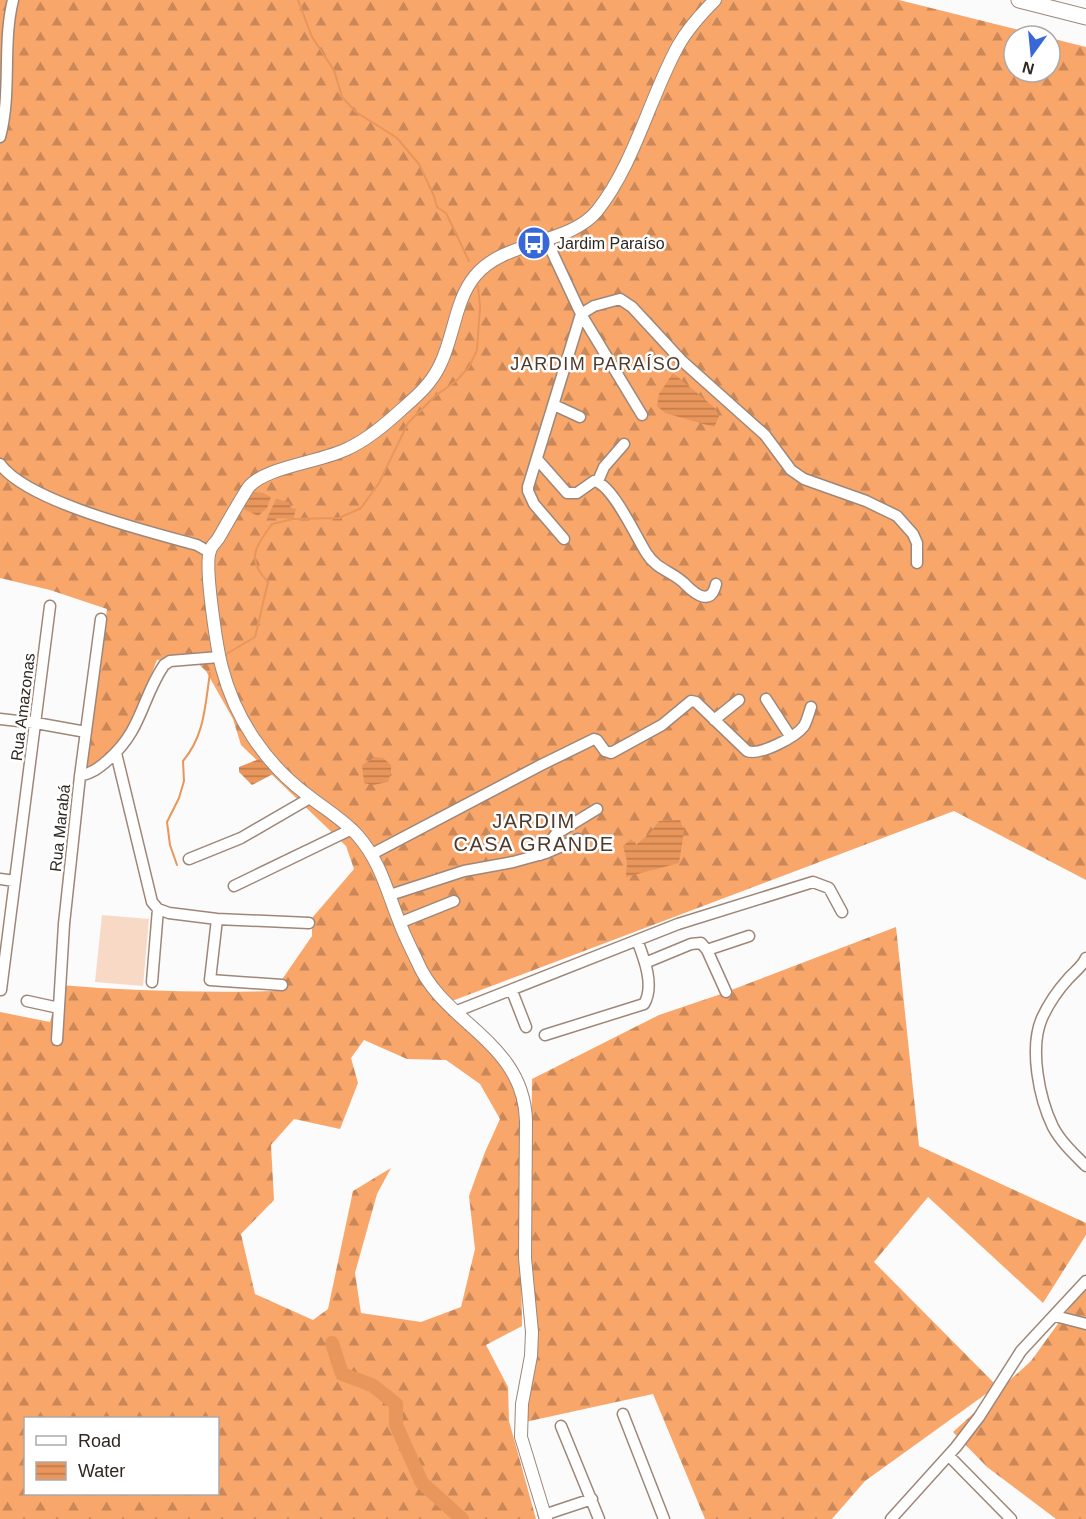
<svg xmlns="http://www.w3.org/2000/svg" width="1086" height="1519" viewBox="0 0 1086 1519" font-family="Arial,sans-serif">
<defs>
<pattern id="forest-firs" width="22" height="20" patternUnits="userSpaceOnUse" patternTransform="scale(1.5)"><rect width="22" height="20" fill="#f9a66b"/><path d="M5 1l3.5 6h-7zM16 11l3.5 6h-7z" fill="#ca8758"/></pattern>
<pattern id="water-rules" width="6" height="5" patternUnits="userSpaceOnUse" patternTransform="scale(1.5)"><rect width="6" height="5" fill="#e8965b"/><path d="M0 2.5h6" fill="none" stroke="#bd7a4b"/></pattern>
</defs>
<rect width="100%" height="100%" fill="#fbfbfb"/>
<path fill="#f7d9c6" d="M102,915L149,919L143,986L95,982Z"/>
<path fill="url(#forest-firs)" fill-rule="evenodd" d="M0,0H899L1043,36H1014V72H1050V38L1086,47V880L954,811L444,1004L505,1066L519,1097L522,1326L486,1345L508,1387L509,1421L536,1519H0V1012L50,1022L60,985C131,991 202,993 274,991L312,936V918L354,869L346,846L241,745L233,719L206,671L192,658L157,660L130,728L96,767L85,769L107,609L50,590L0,578ZM364,1040L407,1059L446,1060L480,1084L500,1119L485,1152L469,1196L475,1249L461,1307L421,1322L361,1313L355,1273L377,1194L391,1168L353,1191L328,1309L313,1320L255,1294L241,1234L274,1200L271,1145L294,1119L340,1129L358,1083L351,1058ZM26,1418H218V1494H26Z
M896,927L919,1146L1086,1223V1235L1043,1303L928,1197L874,1262L997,1386L865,1481L832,1519H705L653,1394L525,1422L530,1295L532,1079L659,1015L721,994Z
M1086,1285V1519H1056L987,1467L953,1432L1031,1361Z"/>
<path fill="url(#water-rules)" d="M673,373L715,408L719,417L714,427L665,413L657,406L659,394Z
M254,492L263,493L271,497L267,508L258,516L244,509L247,499Z
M276,499L289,502L291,508L296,509L293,519L267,518Z
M375,757L383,758L391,765V773L388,782L373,785L364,783L362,765Z
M259,759L275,773L252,785L239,772V767Z
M680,820L684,831L679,863L626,877L627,861L623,846L631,839L636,845L650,833L659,821Z"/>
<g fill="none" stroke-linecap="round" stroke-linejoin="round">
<path stroke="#e8965b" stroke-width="2" d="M298,0L312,37L334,70L342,97L356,112L397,138L419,164L434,196L437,207L446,213L469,261
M228,653L255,637L268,582C245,558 256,547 272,524L293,519L339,518L361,508L379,483L408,423L435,396L456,381L469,367L477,350L480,307L478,286
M177,865L170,845L167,822L179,798L184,781L183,761C205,735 205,705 210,673"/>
<path stroke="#e8965b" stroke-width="14" d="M332,1343L342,1374L372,1385L396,1404V1425L422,1483L462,1519"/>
<defs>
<path id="minor" d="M0,137C12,92 2,44 13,0
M546,239L581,314L642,415
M554,405L580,417
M537,459L567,493H577L594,481C612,483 637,539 647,554C657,570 674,572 686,585C696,595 711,606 716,584
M0,464C27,502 150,532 197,545L209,552
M598,481L604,467L624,444
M564,539L534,504L528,491V487L581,314L594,306L620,299L632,307L681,360L765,435L791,470L804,479L866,501L897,516L913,534L917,543V563
M766,699L790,736
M0,719L36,723L86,732
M714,720L739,700
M116,753L152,902L158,909L169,913L217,919L309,923
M80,776C92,773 99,768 108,760C143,729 141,699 164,665L170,661L219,657
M372,854L541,765L594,739L597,740L605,751L611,753L662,725L691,701L696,702L747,751C760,756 796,737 804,726C807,721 809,713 811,707
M540,855L556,834L597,809
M189,859L241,838L310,798
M0,879L15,881
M234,886L352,829
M390,895L464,871L513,862L546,853L578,839
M217,919L210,980L282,985
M399,923L454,901
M1086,958C1082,967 1074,972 1068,979C1058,990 1048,1005 1042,1018C1029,1048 1039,1098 1053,1127C1061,1142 1074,1154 1086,1166
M645,963L691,944L701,943L707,950
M152,982L158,909
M1,990L50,606
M512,991L526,1027
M726,992L707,950L749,936
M27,1001L59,1008
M457,1011L678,924L813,882L829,888L842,912
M545,1035L644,1004C655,986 644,958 637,940
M57,1040L64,924L80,776L101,619
M1055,1316L1086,1324
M623,1414L664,1519
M561,1426L599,1519
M949,1456L1011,1519
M544,1515L592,1499
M891,1519L956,1447L979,1417L1021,1351L1086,1281"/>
<path id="major" d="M546,1519L521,1437L522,1404L531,1356L532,1332L525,1258L526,1121C524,1041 443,1024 417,961C411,948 404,935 399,921C387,891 380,861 358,836C343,819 323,808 306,794C265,763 235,718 222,668C217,649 204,566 210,551C211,546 215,543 218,539C228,522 237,505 248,488C263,467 323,462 349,448C368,439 387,423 402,409C418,395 431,384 440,365C454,337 455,300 475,276C504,240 569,245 597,211C635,163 649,99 678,46C687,30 702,13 715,0"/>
<path id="highway" d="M1019,0L1086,17"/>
</defs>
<use href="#minor" stroke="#9e8778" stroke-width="13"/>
<use href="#major" stroke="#9e8778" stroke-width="14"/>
<use href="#highway" stroke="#9e8778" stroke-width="17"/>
<use href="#minor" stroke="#fff" stroke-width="10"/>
<use href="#major" stroke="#fff" stroke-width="12"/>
<use href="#highway" stroke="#fff" stroke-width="15"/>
</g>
<defs>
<symbol id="bus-disc" viewBox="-11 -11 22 22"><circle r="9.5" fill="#3868d8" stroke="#fff"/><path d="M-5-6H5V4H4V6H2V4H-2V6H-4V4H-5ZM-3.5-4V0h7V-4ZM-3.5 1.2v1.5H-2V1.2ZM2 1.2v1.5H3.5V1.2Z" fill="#fff"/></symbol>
</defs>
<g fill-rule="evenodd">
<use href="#bus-disc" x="515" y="224" width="38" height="38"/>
</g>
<g text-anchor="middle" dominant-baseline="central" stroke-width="5" stroke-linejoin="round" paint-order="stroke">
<g font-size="16" fill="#312721" stroke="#fff" text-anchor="start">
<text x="557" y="243">Jardim Paraíso</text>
</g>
<g font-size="16" fill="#312721" stroke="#fff">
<text transform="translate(23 707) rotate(-83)">Rua Amazonas</text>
<text transform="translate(60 828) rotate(-84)">Rua Marabá</text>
</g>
<g font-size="18" letter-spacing="1.5" fill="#4f3a2d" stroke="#fff">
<text x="596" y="364">JARDIM PARAÍSO</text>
</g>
<g font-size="20" letter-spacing="1.5" fill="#4f3a2d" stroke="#fff">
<text x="534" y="821">JARDIM<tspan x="534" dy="23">CASA GRANDE</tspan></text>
</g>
</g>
<rect x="24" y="1417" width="195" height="78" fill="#ffffff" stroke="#ada9a6" stroke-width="1.5"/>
<rect x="36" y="1436" width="30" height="9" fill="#ffffff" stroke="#ada9a6" stroke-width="1.5"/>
<text x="78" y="1447" font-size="18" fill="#312721">Road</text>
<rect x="36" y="1462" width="30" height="18" fill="url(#water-rules)" stroke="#ada9a6" stroke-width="1.5"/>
<text x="78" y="1477" font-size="18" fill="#312721">Water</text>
<g transform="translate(1032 54) rotate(195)"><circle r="28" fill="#ffffff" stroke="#ada9a6" stroke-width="1.5"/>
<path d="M0-4.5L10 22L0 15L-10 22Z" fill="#3868d8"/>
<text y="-9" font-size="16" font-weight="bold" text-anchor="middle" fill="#312721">N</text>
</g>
</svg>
